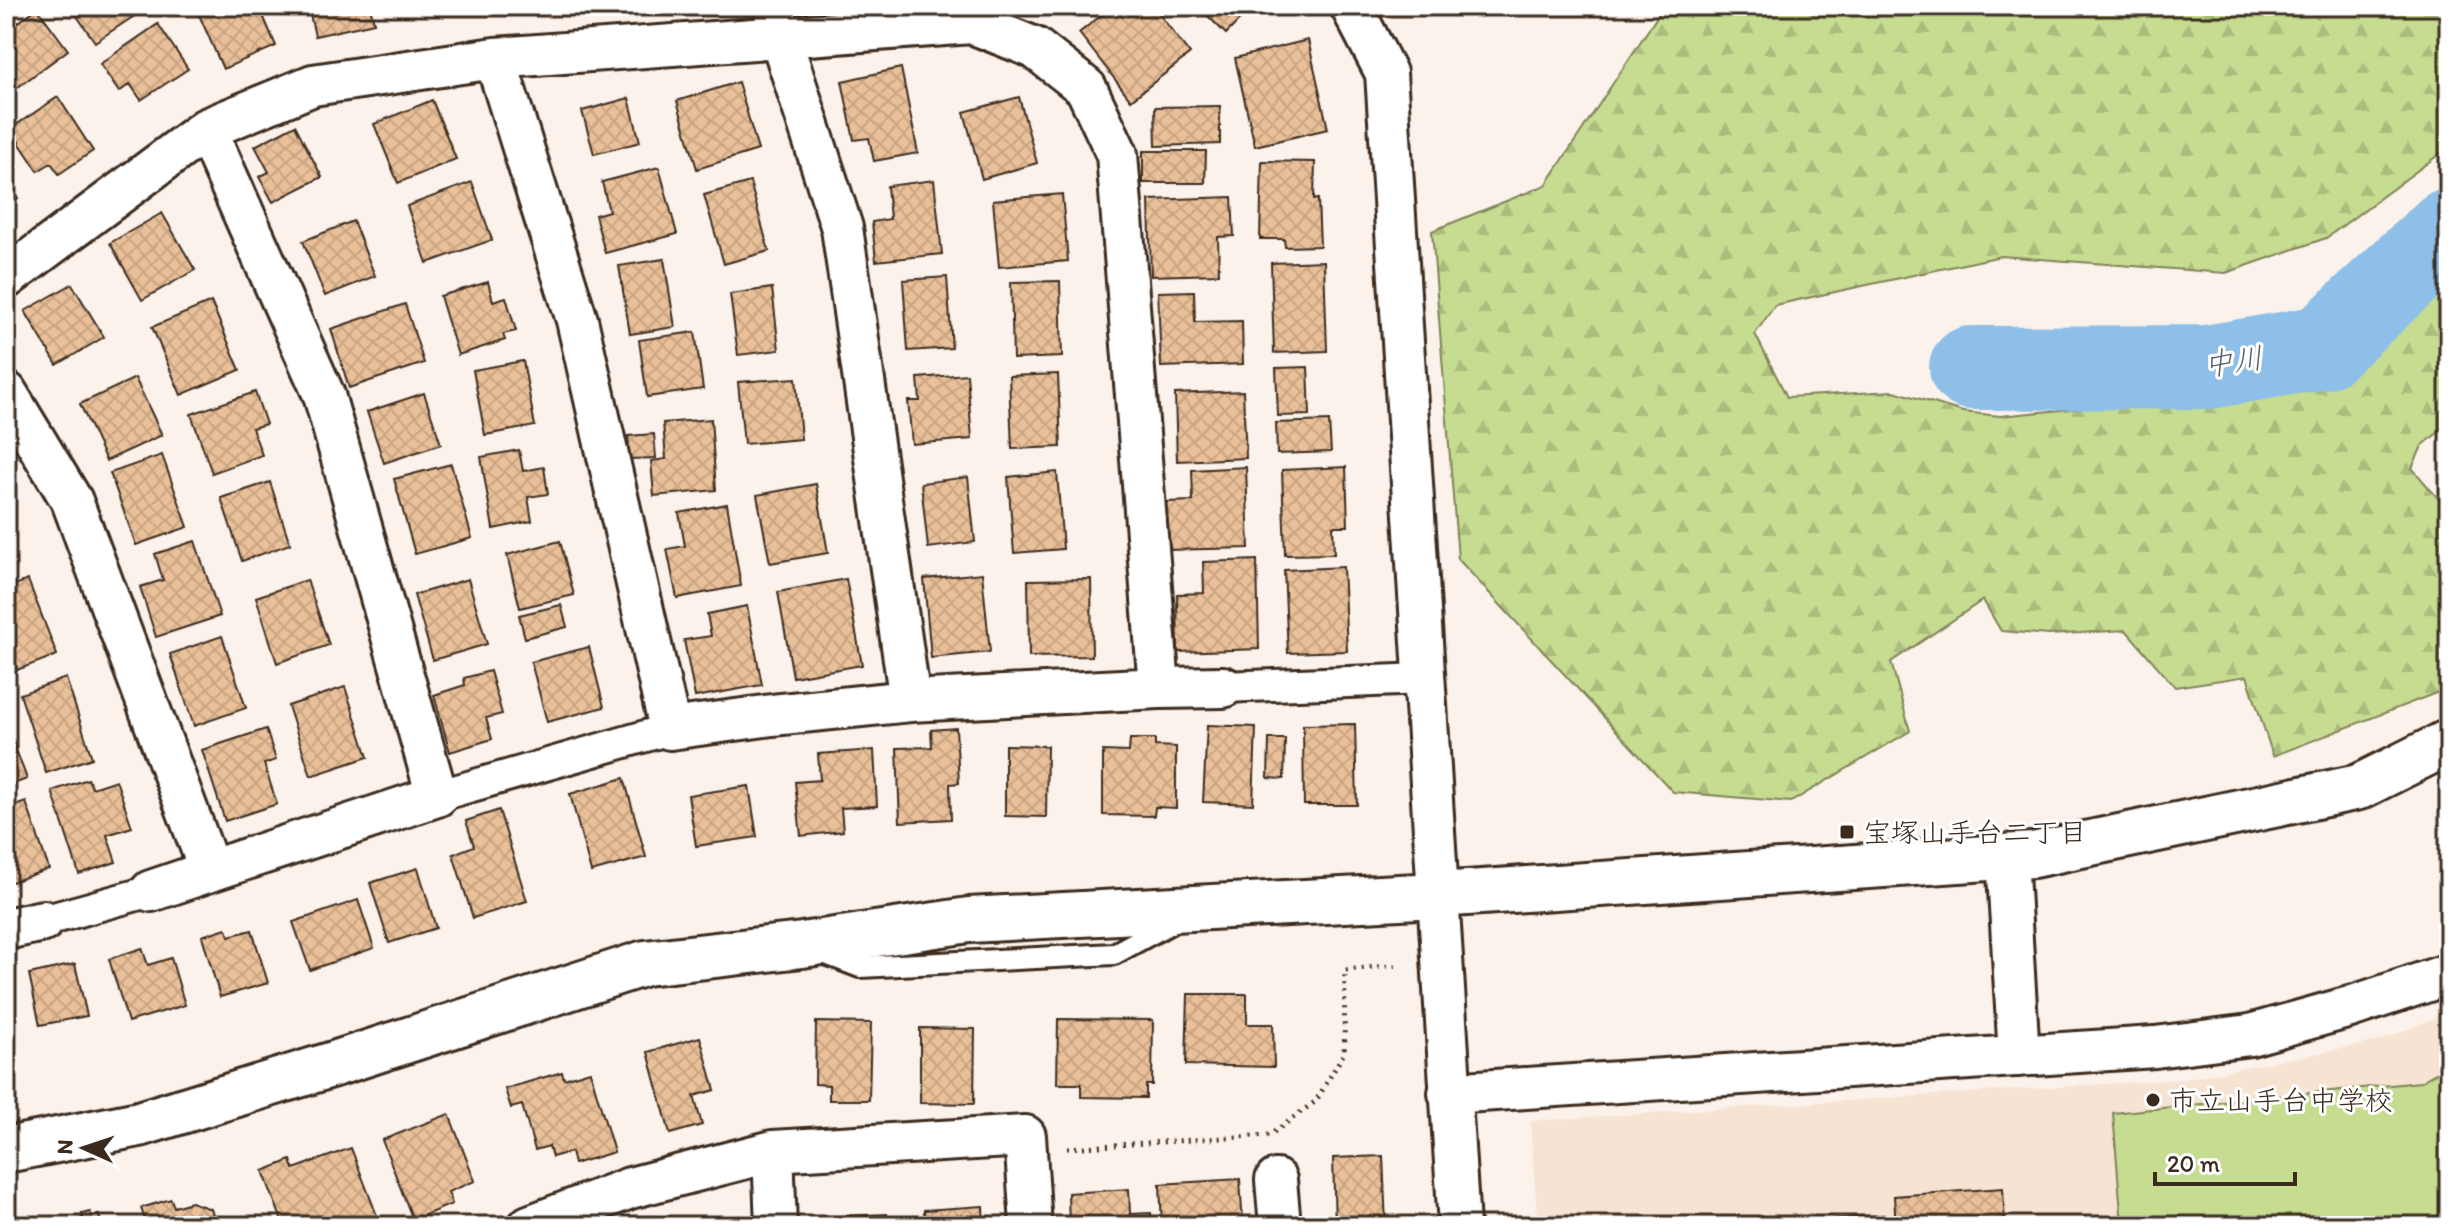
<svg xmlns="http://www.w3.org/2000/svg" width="2455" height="1232" viewBox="0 0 2455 1232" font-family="Itim,'Klee One',sans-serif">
<defs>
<pattern id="forest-firs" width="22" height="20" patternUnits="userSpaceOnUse" patternTransform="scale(2)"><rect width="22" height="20" fill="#c6dc91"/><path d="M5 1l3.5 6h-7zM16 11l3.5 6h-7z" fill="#abbd7d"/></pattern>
<pattern id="building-cross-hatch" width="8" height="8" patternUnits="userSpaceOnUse" patternTransform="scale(2)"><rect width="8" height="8" fill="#e9c099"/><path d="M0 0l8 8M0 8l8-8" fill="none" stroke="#c9a583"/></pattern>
</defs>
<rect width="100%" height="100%" fill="#fbf2eb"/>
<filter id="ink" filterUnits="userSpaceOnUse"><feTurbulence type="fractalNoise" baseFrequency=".0125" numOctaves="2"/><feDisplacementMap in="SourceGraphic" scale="16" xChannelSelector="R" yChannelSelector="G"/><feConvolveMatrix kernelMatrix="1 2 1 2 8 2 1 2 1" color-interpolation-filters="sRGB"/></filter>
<g filter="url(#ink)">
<path fill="#f6e3d2" d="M2449,1012V1226H1538L1530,1121L2184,1079L2380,1041Z"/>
<path fill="url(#forest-firs)" stroke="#808358" stroke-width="2" d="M1664,6H2449V147L2326,238L2226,273L2001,256L1775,305L1755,334L1787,397L1894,391L1963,412L2000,416L2103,406L2170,407L2270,387L2352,360L2449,281V423L2422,446L2412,468L2449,511V688L2273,756L2247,676L2175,687L2126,630L2049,635L2001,631L1983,600L1891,662L1910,731L1791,802L1673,792L1458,559L1432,231L1546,185Z"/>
<path fill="#c6dc91" stroke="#808358" stroke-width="2" d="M2449,1065V1226H2122L2113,1113L2420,1082Z"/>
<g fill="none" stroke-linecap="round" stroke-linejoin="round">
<path stroke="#8dbfe9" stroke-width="84" d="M1971,368L2208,367L2323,347L2449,230"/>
</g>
<path fill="url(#building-cross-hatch)" stroke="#3b2a1e" stroke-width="2" d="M70,6H143L145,9L95,42Z
M200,6H259L276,46L223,69L196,8Z
M308,6H370L374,23L315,36Z
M431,6H494V12H431Z
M1113,6H1153L1190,54L1131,100L1079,33Z
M1198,6H1253L1226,34Z
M37,8L68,50L6,96V32Z
M158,24L188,69L141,100L130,84L119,92L100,64Z
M1308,40L1328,129L1255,146L1235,58Z
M901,68L918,153L874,161L869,138L854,140L842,81Z
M738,82L758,150L697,169L677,101Z
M58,97L93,151L59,174L51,163L38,171L10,129Z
M1019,97L1037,163L982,179L964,112Z
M629,98L640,142L594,154L582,111Z
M432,100L456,159L398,183L374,124Z
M1220,106V144L1156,146L1155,107Z
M295,125L322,177L273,202L259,177L269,172L255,146Z
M1143,151H1206L1205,183H1143Z
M1262,161L1315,162L1314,200L1318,199L1320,246L1285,247L1284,239H1260Z
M659,167L677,234L605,253L595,215L609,211L602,182Z
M934,180L942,254L876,261L872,222L890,219L887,186Z
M472,182L492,240L427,263L407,206Z
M750,182L769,251L724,264L704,195Z
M6,183L18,199L6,208Z
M1062,194L1068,261L999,267L993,200Z
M1232,197L1234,236L1218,237L1219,274L1151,276L1149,200Z
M162,213L195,270L142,300L110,243Z
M353,221L375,276L325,296L303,241Z
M664,259L675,327L630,334L619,266Z
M1324,261L1327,351L1274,353L1271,263Z
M947,277L952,348L908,351L903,280Z
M1060,281L1062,357L1013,359L1011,282Z
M488,282L493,301L506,297L516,331L503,334L505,340L458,355L440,296Z
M72,284L104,337L57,365L25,311Z
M772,288L779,350L738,355L730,294Z
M1194,291L1195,322L1242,321L1243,364L1161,367L1158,292Z
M211,302L240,370L181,395L152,327Z
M405,304L424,363L349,388L331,329Z
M695,332L703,389L647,397L639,340Z
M523,361L535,426L485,435L473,370Z
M1308,367L1310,415L1278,416L1276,368Z
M967,374L972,439L912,444L908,401H920L918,378Z
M1058,374L1061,447L1012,449L1009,376Z
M135,378L162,435L106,461L80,404Z
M796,378L801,439L744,444L738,382Z
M1243,391L1246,458L1177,461L1175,394Z
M255,392L266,424L252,428L262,455L212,473L191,414Z
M424,393L441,444L384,463L367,412Z
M711,419L716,490L654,496L651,461L666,459L663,423Z
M1329,421L1331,452L1277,454L1276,423Z
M654,434L656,458L630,459L628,436Z
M519,450L523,471L544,467L548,494L528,497L532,521L493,529L481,457Z
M162,455L188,527L136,545L110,473Z
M451,464L472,538L415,554L394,479Z
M1246,467L1249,548L1166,550L1165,502L1193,501L1192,470Z
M1346,467L1348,526H1333L1334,554L1285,555L1282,470Z
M1057,472L1063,549L1014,553L1008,477Z
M968,477L975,542L928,548L921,483Z
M270,482L290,544L242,561L221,498Z
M816,484L828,553L770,563L757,495Z
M727,504L741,586L677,598L667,549L685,546L679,513Z
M195,541L220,616L156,637L140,587L163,580L155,554Z
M560,541L574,595L520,608L507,555Z
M1257,560L1259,649L1178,652L1177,594L1204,593L1203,562Z
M1343,567L1347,651L1288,653L1284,570Z
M982,573L990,652L931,658L924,579Z
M468,579L487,644L433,660L414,595Z
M846,579L862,665L793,677L778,592Z
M1091,579L1092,656L1029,657L1028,580Z
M28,580L57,655L17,670L6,642V588Z
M307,580L329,645L277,663L256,597Z
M561,605L567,627L525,638L519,615Z
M747,606L762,685L695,697L684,640L711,636L707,614Z
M222,636L246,708L194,726L170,654Z
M589,647L604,707L547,722L531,662Z
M490,671L502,714L486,718L492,739L450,752L434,695L465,685L464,678Z
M66,678L92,758L46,773L20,694Z
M345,687L368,757L311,776L288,706Z
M6,723L27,779L6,787Z
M1355,724L1357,805H1304L1303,725Z
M1207,725L1256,727L1253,804L1203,802Z
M956,728L959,783L950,784L951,819L900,822L897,748L932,747L931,730Z
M266,729L276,760L264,764L277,804L225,821L202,750Z
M1130,739H1155V746L1176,747V808L1155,807L1154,816L1103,815V751L1129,752Z
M1269,739H1285L1284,779L1268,778Z
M1005,745L1047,746L1046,817L1005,816Z
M874,750L877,806L841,808L843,831L801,836L795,782L820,780L818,754Z
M624,778L646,857L591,872L570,794Z
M88,779L92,788L116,780L132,827L107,835L116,862L79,874L52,791Z
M749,786L757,837L696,846L688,795Z
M26,802L49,869L6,884V809Z
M499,810L527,901L473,918L453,854L474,846L466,821Z
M418,868L436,928L389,943L370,883Z
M358,900L374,948L310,970L293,922Z
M226,928L229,936L252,930L268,983L220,997L202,936Z
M142,948L148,965L171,958L185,1005L128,1022L109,959Z
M75,964L87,1016L40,1025L29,974Z
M1188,994H1247V1024H1273L1274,1067L1186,1065Z
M6,1014L10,1044L6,1045Z
M1058,1019L1153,1020L1152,1085H1146V1098L1081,1097V1084H1057Z
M816,1022L871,1023L869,1100H829V1085L815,1084Z
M920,1028L975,1029L974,1104L920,1103Z
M700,1037L715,1090L694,1096L702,1125L670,1134L648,1052Z
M590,1071L614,1152L574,1164L571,1152L552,1157L549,1146L535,1150L522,1105L511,1108L505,1089L562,1072L564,1079Z
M449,1114L475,1181L448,1192L452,1204L413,1220L382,1140Z
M351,1148L381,1226H306L304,1222L293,1226H284L263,1171L291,1160L294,1169Z
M1383,1156L1386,1226H1335L1333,1158Z
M1240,1179L1243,1226H1162L1160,1184Z
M2003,1188L2005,1226H1896L1894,1196Z
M1129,1189L1130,1214L1151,1213L1152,1226H1069L1068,1193Z
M171,1199L174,1207L191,1202L211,1209L217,1226H147L141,1208Z
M983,1206L984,1226H925L924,1210Z
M90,1212L92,1216L99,1215L102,1226H51L83,1218L82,1214Z
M887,1214L888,1226H825L824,1217Z
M1885,1215L1886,1226H1741Z"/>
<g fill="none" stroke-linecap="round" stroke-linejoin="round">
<defs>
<path id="service" d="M818,951L860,967L1114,954L1178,919"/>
<path id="pedestrian" d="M1223,687L1424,679
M437,796L670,729
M43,921L151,891"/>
<path id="minor" d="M774,6L780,36L842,228L910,701
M1351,6L1386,73L1459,1226
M6,278L206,129L313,85L495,58L972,23L1035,48L1086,88L1117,154L1159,688L910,701L772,715L670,729L577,320L495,58
M6,392L72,501L210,871L437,796L324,395L206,129
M1159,688L1223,687
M2007,857L2019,1056
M151,891L210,871
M6,929L43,921
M1449,1093L2155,1047L2250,1035L2350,1007L2449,974
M773,1151L776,1226
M1276,1180L1280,1226
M529,1226L630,1188L773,1151L1025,1136L1031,1226"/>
<path id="tertiary" d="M6,1150L139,1124L334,1064L645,963L802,945L969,920L1437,895L2033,855L2359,787L2449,742"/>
</defs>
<use href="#service" stroke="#3b2a1e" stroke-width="26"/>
<use href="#pedestrian" stroke="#3b2a1e" stroke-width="36"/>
<use href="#minor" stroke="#3b2a1e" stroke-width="46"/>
<use href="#tertiary" stroke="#3b2a1e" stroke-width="50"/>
<path stroke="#3b2a1e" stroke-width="5" stroke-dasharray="2 6" stroke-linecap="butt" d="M1067,1148L1270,1135L1316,1101L1344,1053L1345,970L1400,965"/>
<use href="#service" stroke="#fff" stroke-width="20"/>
<use href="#pedestrian" stroke="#fff" stroke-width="30"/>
<use href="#minor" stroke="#fff" stroke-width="40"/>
<use href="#tertiary" stroke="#fff" stroke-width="44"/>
</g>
</g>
<g fill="#3b2a1e" stroke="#fff" stroke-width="3">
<rect x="1839" y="824" width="16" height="16" rx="4"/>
<circle cx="2153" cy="1100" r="8"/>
</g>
<g text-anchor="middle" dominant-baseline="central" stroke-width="6" stroke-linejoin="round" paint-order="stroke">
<g font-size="28" fill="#3b2a1e" stroke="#fff" text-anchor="start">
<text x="1863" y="832">宝塚山手台二丁目</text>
<text x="2169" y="1100">市立山手台中学校</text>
</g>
<g font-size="30" font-style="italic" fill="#585e65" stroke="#fff">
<text transform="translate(2233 361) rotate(-8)">中川</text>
</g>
</g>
<rect width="2455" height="1232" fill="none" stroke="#fff" stroke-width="32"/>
<rect x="16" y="16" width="2423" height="1200" fill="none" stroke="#3b2a1e" stroke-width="3" filter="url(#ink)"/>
<g transform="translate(84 1148) rotate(273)" stroke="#ffffff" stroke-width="6" paint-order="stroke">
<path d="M0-6L14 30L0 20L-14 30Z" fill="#3b2a1e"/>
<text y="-12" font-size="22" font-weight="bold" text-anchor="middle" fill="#3b2a1e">N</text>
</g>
<path d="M2155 1172v12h140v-12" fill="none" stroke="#3b2a1e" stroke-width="4"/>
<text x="2167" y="1172" font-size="24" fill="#3b2a1e" stroke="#ffffff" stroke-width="6" paint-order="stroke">20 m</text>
</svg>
